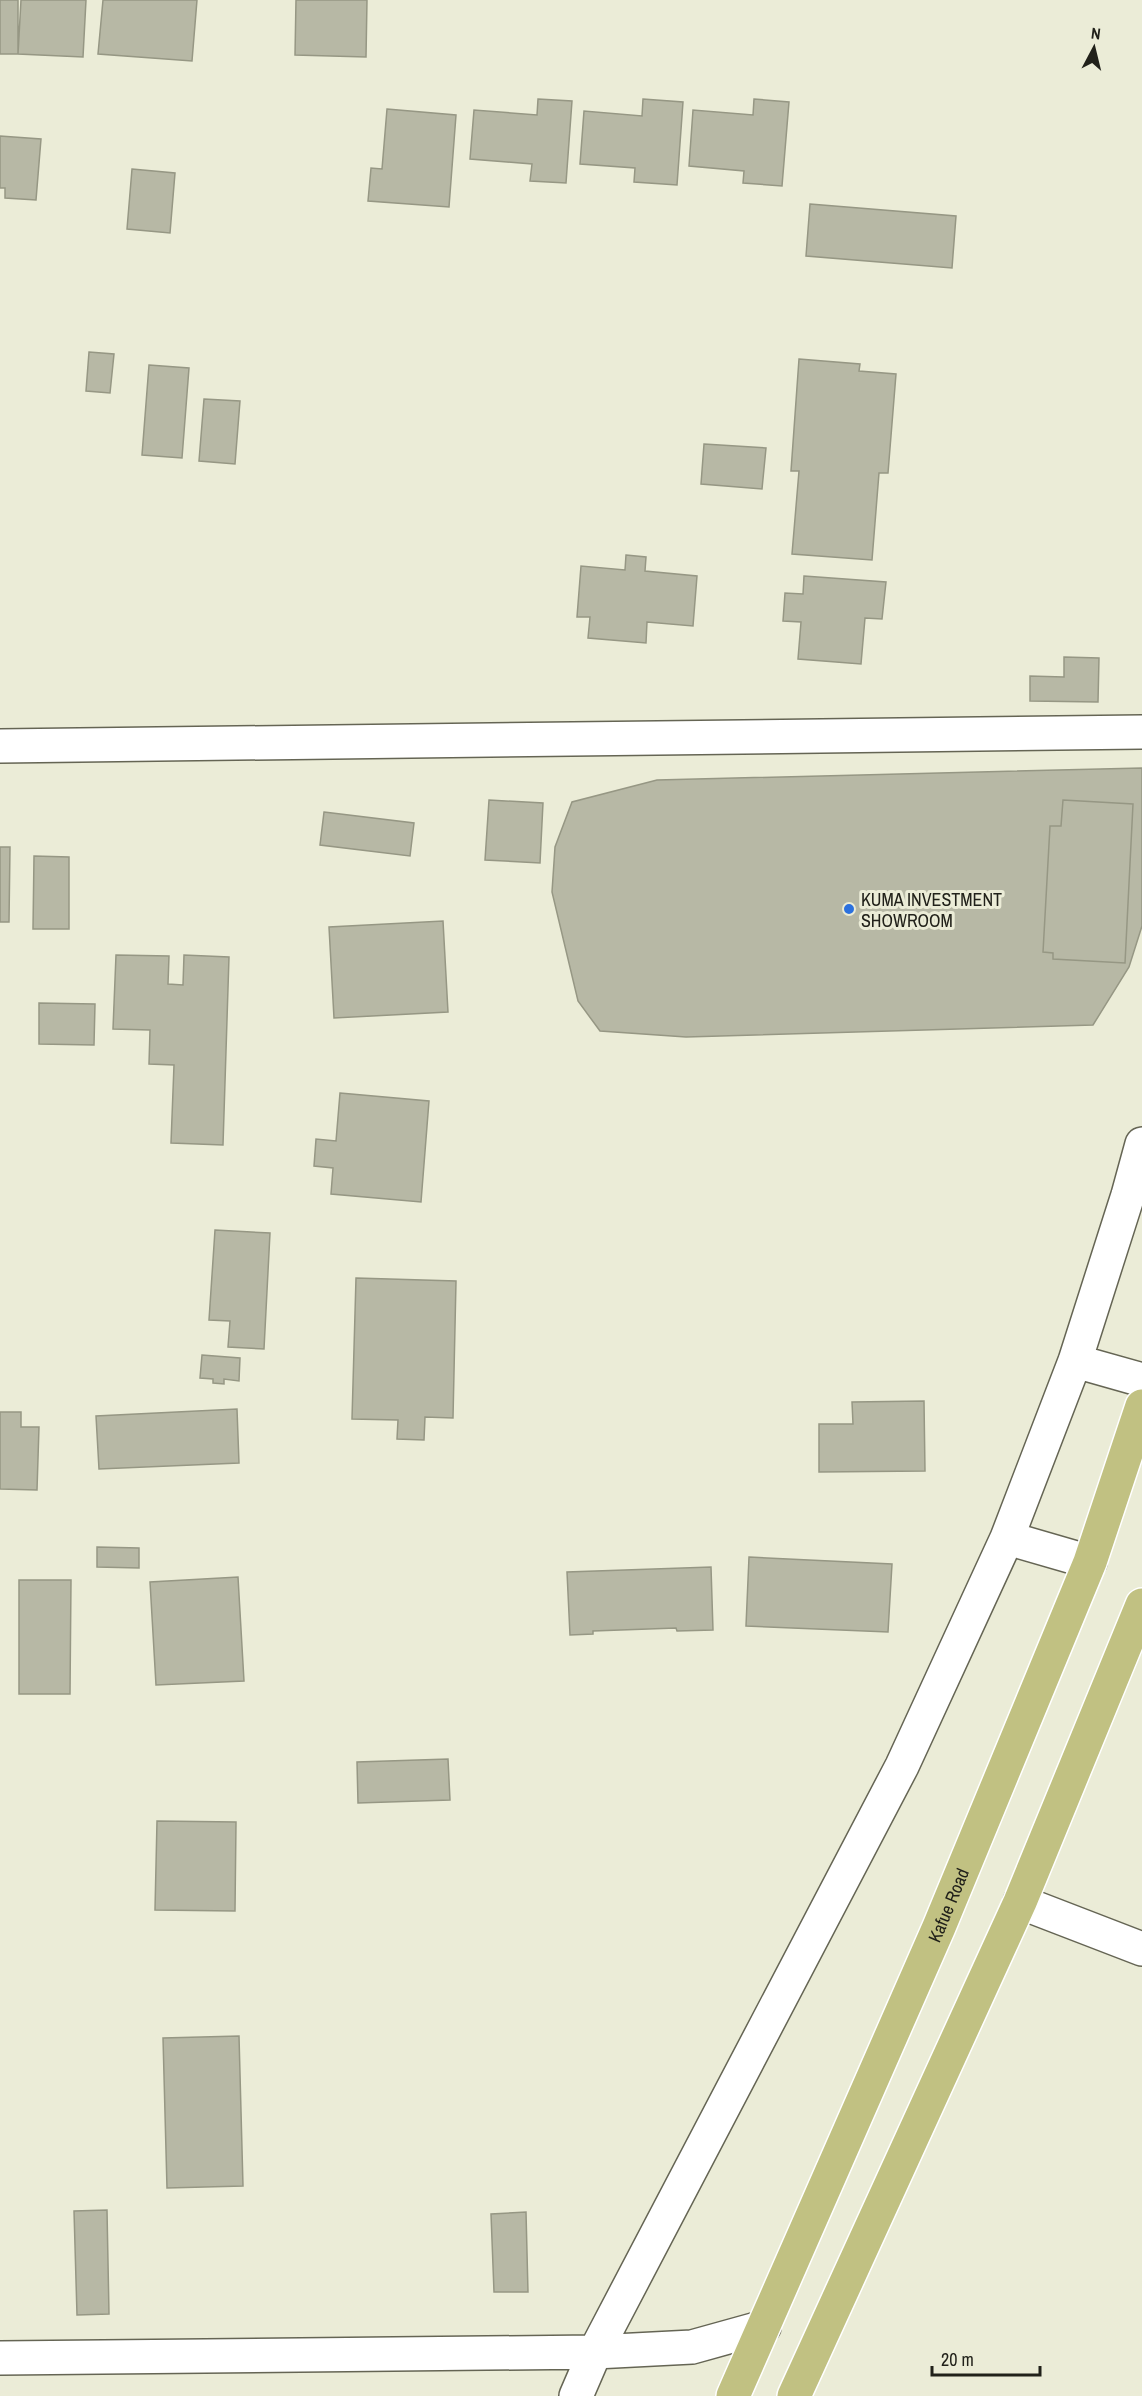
<svg xmlns="http://www.w3.org/2000/svg" width="1142" height="2396" viewBox="0 0 1142 2396" font-family="'Archivo Narrow',sans-serif">
<rect width="100%" height="100%" fill="#ebecd7"/>
<path fill="#b7b8a5" stroke="#969784" stroke-width="1.5" d="M0,0H18V54H0Z
M21,0H86L83,57L18,54Z
M103,0H197L192,61L98,54Z
M296,0H367L366,57L295,55Z
M538,99L572,101L566,183L530,181L532,164L470,159L474,110L537,115Z
M643,99L683,102L677,185L634,182L635,168L580,164L584,111L642,116Z
M754,99L789,102L782,186L743,183L744,171L689,166L693,110L753,115Z
M387,109L456,115L449,207L368,201L371,168L382,169Z
M0,136L41,139L36,200L5,198V188H0Z
M132,169L175,173L170,233L127,229Z
M810,204L956,216L952,268L806,256Z
M89,352L114,354L110,393L86,391Z
M799,359L860,364L859,371L896,374L888,473H879L872,560L792,554L799,471H791Z
M149,365L189,368L182,458L142,455Z
M204,399L240,401L235,464L199,461Z
M704,444L766,448L762,489L701,484Z
M626,555L646,557L645,571L697,576L693,626L647,622L646,643L588,638L590,617H577L581,566L625,570Z
M804,576L886,582L882,619L865,618L861,664L798,659L801,622L783,621L785,593L803,594Z
M1064,657L1099,658L1098,702L1030,701V676L1064,677Z
M1142,768V926L1129,967L1093,1025L686,1037L600,1031L578,1001L552,892L555,847L572,802L657,780Z
M489,800L543,803L540,863L485,860Z
M1063,800L1133,804L1125,963L1053,959V953L1043,952L1050,826H1061Z
M324,812L414,823L410,856L320,845Z
M0,847H10L9,922H0Z
M34,856L69,857V929H33Z
M443,921L448,1012L334,1018L329,927Z
M116,955L169,956L168,984L183,985L184,955L229,957L223,1145L171,1143L174,1065L149,1064L150,1030L113,1029Z
M39,1003L95,1004L94,1045L39,1044Z
M340,1093L429,1101L421,1202L331,1194L333,1168L314,1166L316,1139L336,1141Z
M215,1230L270,1233L264,1349L228,1347L230,1321L209,1320Z
M356,1278L456,1281L453,1418L425,1417L424,1440L397,1439L398,1420L352,1419Z
M202,1355L240,1358L239,1381L224,1379V1384L213,1383V1379L200,1378Z
M924,1401L925,1471L819,1472V1424H853L852,1402Z
M237,1409L239,1463L99,1469L96,1416Z
M0,1412H21V1427H39L37,1490L0,1489Z
M97,1547L139,1548V1568L97,1567Z
M749,1557L892,1564L888,1632L746,1626Z
M711,1567L713,1630L677,1631L676,1628L593,1631V1634L570,1635L567,1572Z
M238,1577L244,1681L156,1685L150,1582Z
M19,1580H71L70,1694H19Z
M448,1759L450,1800L358,1803L357,1762Z
M157,1821L236,1822L235,1911L155,1910Z
M239,2036L243,2186L167,2188L163,2038Z
M107,2210L109,2314L77,2315L74,2211Z
M526,2212L528,2292H494L491,2214Z"/>
<g fill="none" stroke-linecap="round" stroke-linejoin="round">
<defs>
<path id="minor" d="M0,746L1142,732
M1075,1361L1142,1380
M1007,1538L1090,1562
M1020,1902L1142,1949
M0,2358L595,2352L692,2347L764,2327
M576,2396L595,2352L902,1766L1007,1538L1075,1361L1128,1195L1142,1144"/>
<g id="major">
<path id="s1" d="M733,2396L939,1927L1090,1562L1142,1406"/>
<path d="M794,2396L1020,1902L1142,1605"/>
</g>
</defs>
<use href="#minor" stroke="#656554" stroke-width="36"/>
<use href="#major" stroke="#fff" stroke-width="36"/>
<use href="#minor" stroke="#fff" stroke-width="33"/>
<use href="#major" stroke="#c1c182" stroke-width="33"/>
</g>
<circle fill="#2c71de" stroke="#ebecd7" stroke-width="2" cx="849" cy="909" r="6"/>
<g text-anchor="middle" dominant-baseline="central" stroke-width="6" stroke-linejoin="round" paint-order="stroke">
<g font-size="18" fill="#21211a" stroke="#ebecd7" text-anchor="start">
<text x="861" y="899">KUMA INVESTMENT<tspan x="861" dy="21">SHOWROOM</tspan></text>
</g>
<g font-size="18" fill="#21211a" stroke="#ebecd7">
<text stroke="none"><textPath href="#s1" startOffset="536">Kafue Road</textPath></text>
</g>
</g>
<g transform="translate(1094 48) rotate(7)" stroke="#ebecd7" stroke-width="4.5" paint-order="stroke">
<path d="M0-4.5L10 22L0 15L-10 22Z" fill="#21211a"/>
<text y="-9" font-size="16" font-weight="bold" text-anchor="middle" fill="#21211a">N</text>
</g>
<path d="M932 2366v9h108v-9" fill="none" stroke="#21211a" stroke-width="3"/>
<text x="941" y="2366" font-size="18" fill="#21211a" stroke="#ebecd7" stroke-width="4.5" paint-order="stroke">20 m</text>
</svg>
